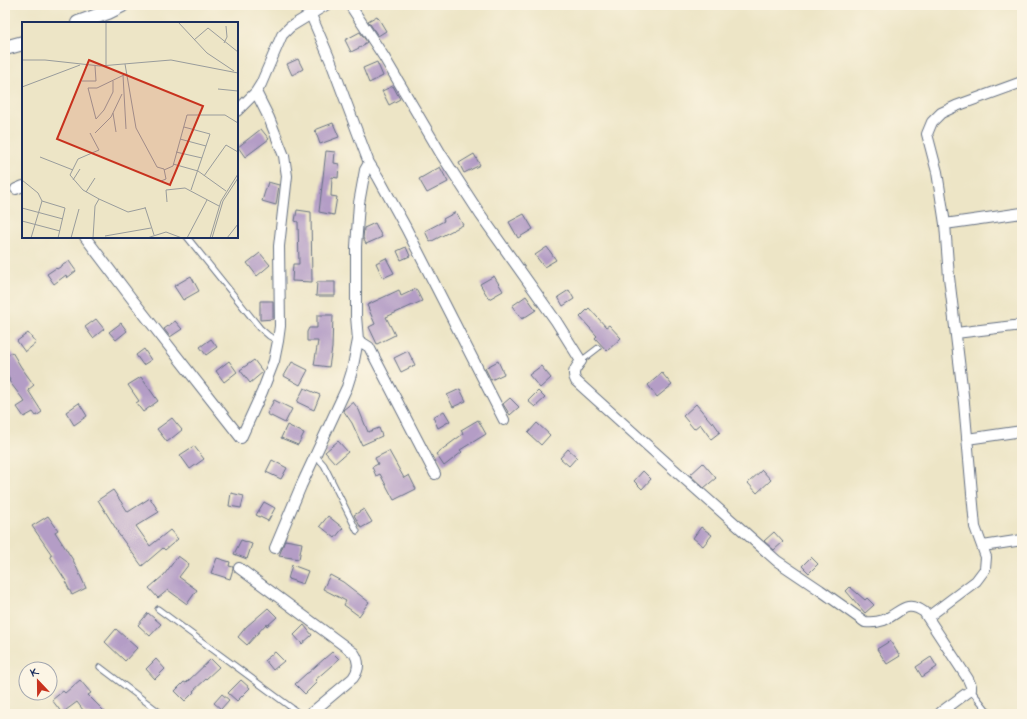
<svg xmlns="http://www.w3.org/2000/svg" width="1027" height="719" viewBox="0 0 1027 719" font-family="Mynerve,sans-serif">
<rect width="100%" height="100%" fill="#fcf5e5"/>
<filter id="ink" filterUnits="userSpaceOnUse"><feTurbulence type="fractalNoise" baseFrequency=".025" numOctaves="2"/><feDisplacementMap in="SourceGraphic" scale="8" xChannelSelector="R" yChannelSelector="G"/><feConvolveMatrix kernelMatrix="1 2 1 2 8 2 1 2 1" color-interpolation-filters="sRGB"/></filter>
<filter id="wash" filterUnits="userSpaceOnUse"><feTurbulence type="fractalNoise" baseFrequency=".012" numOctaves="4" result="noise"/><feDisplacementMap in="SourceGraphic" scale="16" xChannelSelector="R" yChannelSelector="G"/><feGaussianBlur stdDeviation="0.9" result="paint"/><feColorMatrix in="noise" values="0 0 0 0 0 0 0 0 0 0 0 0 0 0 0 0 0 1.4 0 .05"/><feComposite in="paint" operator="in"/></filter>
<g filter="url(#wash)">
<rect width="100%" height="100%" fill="#ede5c6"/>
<g id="blocks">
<path fill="#b49dc6" d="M377,16L386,31L378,36L368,21Z
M360,32L367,42L364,44L365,45L351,52L345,40Z
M298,59L303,69L292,75L287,64Z
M377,62L383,76L369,83L363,68Z
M393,86L400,99L389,105L382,91Z
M333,123L339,137L320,144L315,130Z
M261,129L269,139L245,157L238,147Z
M326,151L335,152L334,163L339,164L338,178L332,177L331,196L337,197L334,215L319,212Z
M474,154L480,165L464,173L459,163Z
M440,167L448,182L427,193L419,179Z
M268,182L279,185L276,205L262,201Z
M297,210L311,212L312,282L292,281L293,264H299L298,222L295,221Z
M456,212L463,225L430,242L425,231L444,221L443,219Z
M524,214L533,229L518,238L509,222Z
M375,223L382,237L366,244L363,238L364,228Z
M406,247L410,256L401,260L397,251Z
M547,247L556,260L544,267L535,255Z
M260,253L270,265L257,276L247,263Z
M386,258L394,273L383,278L376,263Z
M69,261L76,271L67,278L66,275L54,284L47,274L56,268L57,269Z
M191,276L199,291L183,300L174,286Z
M494,276L503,291L489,299L480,284Z
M317,282H335V296H316Z
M416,289L422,301L386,317L395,335L377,344L369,327L375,324L367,305L399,290L401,296Z
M569,290L574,299L563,306L558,297Z
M526,296L536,310L522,319L512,306Z
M260,301H273V319L260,320Z
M589,308L606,327L609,325L621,338L607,351L595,338L597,336L580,317Z
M317,315H333L332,348L329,367L314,365L318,341H307V332L309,328H317Z
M96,319L104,329L93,338L85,327Z
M175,321L182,329L170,337L164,329Z
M121,323L127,331L116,340L109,332Z
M28,333L36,343L25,352L17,341Z
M211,339L217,347L206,355L200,347Z
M144,349L151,360L143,365L136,355Z
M408,351L415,365L401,372L394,358Z
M12,352L21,367L34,385L28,390L42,412L36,416L33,412L24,417L17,407L25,402L9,381L10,380L5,372V357Z
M254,360L263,372L250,383L240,370Z
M229,361L237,372L224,382L216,371Z
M498,361L504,374L491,380L485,368Z
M292,362L308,370L300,385L284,376Z
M541,366L551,378L540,388L529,375Z
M662,373L672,385L657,397L648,385Z
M141,377L158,401L143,412L136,403L139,401L128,385Z
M304,388L320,395L314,410L297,402Z
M460,389L466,401L453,407L447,395Z
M538,391L545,398L535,407L528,401Z
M510,398L519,407L510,415L503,404Z
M274,400L292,409L285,423L267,414Z
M353,402L359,410L368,432L379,428L382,436L362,445L352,423L343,410Z
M79,403L87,416L74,425L66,412Z
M696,404L712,423L713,422L720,432L711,439L700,424L694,429L683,416Z
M444,411L450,421L438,428L433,417Z
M172,418L182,430L167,442L157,429Z
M478,420L486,434L460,450L462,452L444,466L436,454L463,434L461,430Z
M537,423L550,435L541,445L528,433Z
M287,425L304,433L298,445L281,438Z
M338,441L348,452L335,463L325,452Z
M194,446L204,459L190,469L180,455Z
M568,449L577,457L569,466L560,458Z
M389,451L404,478L409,475L416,489L394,500L380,474L376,476L372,467L378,464L375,458Z
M272,460L287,468L281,479L266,472Z
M703,463L716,478L704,488L690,475Z
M762,470L771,480L757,493L748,483Z
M643,471L651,479L642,489L634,481Z
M113,490L128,512L150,498L159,512L136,526L150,546L170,530L178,539L165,550L163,548L142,566L117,532H118L98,500Z
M231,493L244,496L241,508L229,506Z
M264,502L275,508L268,521L256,515Z
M364,509L372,522L361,528L354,515Z
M48,516L58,530L55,532L73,560L86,588L72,595L65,581H66L50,556L52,555L32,526Z
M328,516L343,528L335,538L320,526Z
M701,527L712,535L703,546L693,538Z
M774,532L783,542L774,550L764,541Z
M241,540L252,544L247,559L234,554Z
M285,540L302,543L299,559L279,556Z
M178,556L189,564L179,577L197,590L187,604L168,590L158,598L149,588L164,575Z
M811,557L818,564L809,573L802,566Z
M217,558L230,562L229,566L233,567V569L230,579L211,573Z
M292,565L308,571L303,584L288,579Z
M330,575L343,582L369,602L359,616L344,605L346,601L323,589Z
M850,587L865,600L867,598L874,605L865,613L846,591Z
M268,608L277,617L267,626L266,624L247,645L238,637L246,627Z
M148,613L161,624L150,636L138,625Z
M304,625L312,635L302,644L294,635Z
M116,629L137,648L125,661L105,642Z
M890,641L900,656L887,664L877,649Z
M275,652L284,661L273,670L265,660Z
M332,652L339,659L315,680L317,682L305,694L295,684L307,673H308Z
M931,657L937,667L922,677L916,667Z
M156,659L165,669L155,679L146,669Z
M211,659L219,667L193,691L194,692L185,701L175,691L184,682L186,683Z
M80,680L91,693L88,695L107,714H86L77,702L62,713L52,700L63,691L65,693Z
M241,680L250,688L237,701L228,693Z
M222,694L229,700L221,709L214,703Z"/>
</g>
</g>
<g filter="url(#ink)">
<use href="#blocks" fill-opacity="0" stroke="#646f82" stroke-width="1"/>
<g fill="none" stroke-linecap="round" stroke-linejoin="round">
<defs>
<path id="lane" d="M187,237L260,328L269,336L278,341
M581,361L598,348
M316,456L324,465L357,531
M158,609L300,714
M100,667L162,714
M971,690L990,714"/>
<path id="street" d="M350,5L384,57L441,154L480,214L556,321L581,361C576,368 571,372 576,381L669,465L777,561L820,590L865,622C872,623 878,622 884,620C900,613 906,599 924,612L968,679L971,686V690L941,712
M311,15L331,62L369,163L378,177L406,228L504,420
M237,111L256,92L261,84L282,35L290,27L326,5
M16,189L23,186
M945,224L1022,213
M85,237L132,299L241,438L262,392L274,361L278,341L280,326L279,246L287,176L284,156L269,118L256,92
M956,333L1022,325
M358,340L369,347L435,474
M967,439L1022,431
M983,546L1022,540
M275,548L301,486L347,387L352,371L358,340L356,316V247L359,203L365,170L369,163
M239,568L354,653C360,662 359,670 353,678L310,714
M928,617L976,581L985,569L986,557L975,527L964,403L949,277L945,224L937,172L927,134L932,122L941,113L956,106L1022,82"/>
<path id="secondary" d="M78,23L108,12L122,5
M5,48L23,43"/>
</defs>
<use href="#lane" stroke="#646f82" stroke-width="7"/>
<use href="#street" stroke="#646f82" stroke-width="12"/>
<use href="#secondary" stroke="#646f82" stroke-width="16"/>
<use href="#lane" stroke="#fff" stroke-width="5"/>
<use href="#street" stroke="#fff" stroke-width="10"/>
<use href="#secondary" stroke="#fff" stroke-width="14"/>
</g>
</g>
<g transform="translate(22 22)">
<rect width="216" height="216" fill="#ede5c6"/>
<path fill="none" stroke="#999c9c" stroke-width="1" d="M156,0L185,31L212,49M172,18L186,6L216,30M202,21L205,15L204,4M0,38H23L78,44L149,38L216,51M103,42L114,106L135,145L142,147L144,157L139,159M84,44V1M101,53L104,107M60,59H74L73,44M91,59V70L82,88L74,97L66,66H75L104,52M0,65L58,43M196,67L216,69M91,91L94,110M162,105L188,112L169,168M68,111L77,128L56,137L48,153L61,168L77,177L73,184L71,216M73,111L89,95L100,72M158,117L184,124M154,130L180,136M18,135L51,148M151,142L176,149L204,169M142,148L151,144L165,93H203L216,101M182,154L204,123L216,130M0,158L16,171L20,179L43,186L36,216M51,158L58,147M64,170L73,156M77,177L106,190L123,186M145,180L144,168L163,166L197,184M123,185L132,213M0,186L41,197M0,199L38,209M83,214L129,206M9,216L20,179M49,216L57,187M125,216L144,210L160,216M165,216L185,178M188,216L199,179L216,152M190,216L201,179L216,156M205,216L216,202"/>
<path fill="#c8321e" fill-opacity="0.15" stroke="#c8321e" stroke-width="2" d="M67,38L181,84L148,163L35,117Z"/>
<rect width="216" height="216" fill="none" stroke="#1b2f5e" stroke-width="2"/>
</g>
<rect width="1027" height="719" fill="none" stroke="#fcf5e5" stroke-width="20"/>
<g transform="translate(38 681) rotate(338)"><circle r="19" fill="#fcf5e5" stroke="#a2a6af"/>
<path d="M0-3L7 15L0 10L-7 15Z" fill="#c8321e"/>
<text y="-6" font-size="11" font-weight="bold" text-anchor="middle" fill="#1b2f5e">K</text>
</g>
</svg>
